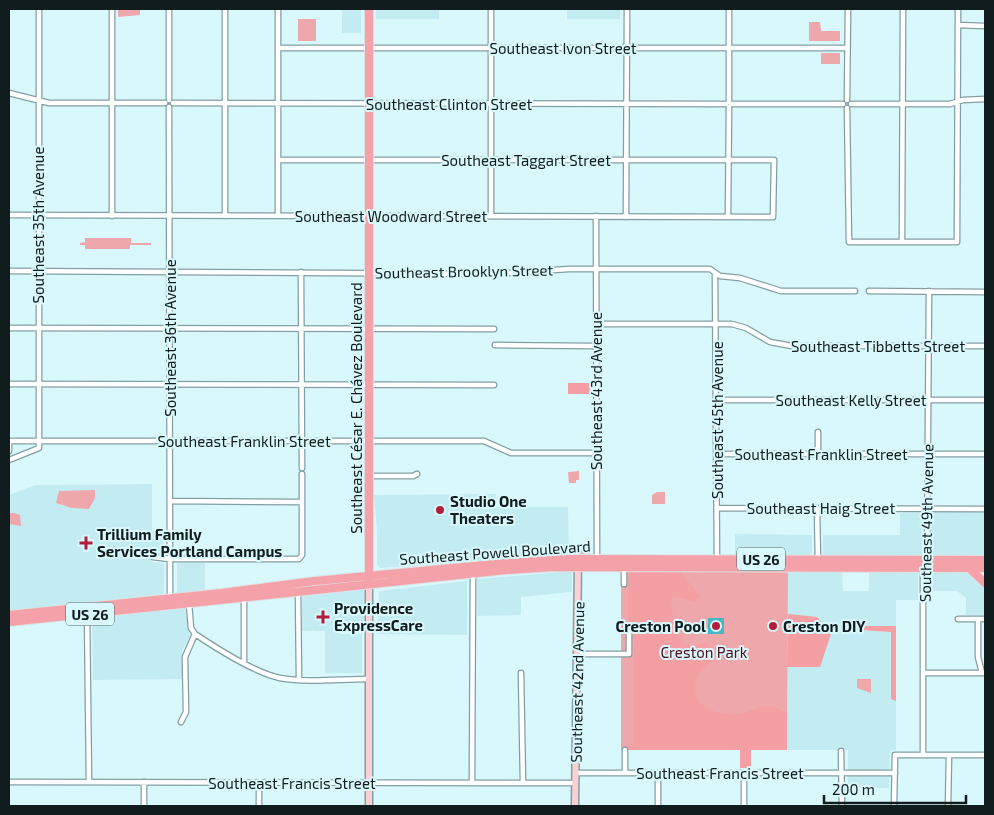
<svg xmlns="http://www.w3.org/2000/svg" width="994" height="815" viewBox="0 0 994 815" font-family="'Exo 2',sans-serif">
<rect width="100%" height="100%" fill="#d9f8fc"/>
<path fill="#c3ecf2" d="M342,9H361V33H342Z
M376,9H439V19H376Z
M567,9H620V19H567Z
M152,484V531L164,532V555H152V562L164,563V594L152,595V597L9,611V495L35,485Z
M496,494V507H568L569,554L380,568L377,564V531L374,495Z
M931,512H985V556L931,555Z
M900,513H922V555H823V535H900Z
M735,534L812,535V553L810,555H735Z
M177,563H205V590L177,593Z
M788,569H842L843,591H869V572L918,573V600H896V626H842L843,629L891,632V699L896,701V750L890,751L889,788H848V750H787Z
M572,571V592L521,597V615L477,616V579Z
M927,573H966L972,576L985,589V615H966V598L957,591H927Z
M467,581V635L377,634L379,591Z
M364,590V621L340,623V634H362V673H325V631H302V596Z
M185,608L190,637L182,651V679L93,680L92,617Z"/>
<path fill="#eea7aa" d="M118,9H140V15L118,17Z
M298,19H316V41H298Z
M809,22H820L821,31H840V41H809Z
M821,53H840V64H821Z
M85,238H131V243H151V245H130V249H85V245H80V243L85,242Z
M579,471V480H576V483H569L568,472Z
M95,490V498L89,509L72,508L56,503L59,491Z
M657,492H665V504H652V495Z
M10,513H14L20,515L21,526L9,524Z
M569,545H590V554H569Z
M678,569H788L787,750H751V768H740V750H621V571Z
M857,679H871V693L857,688Z"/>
<path fill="#f49fa3" d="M568,383H590V394H568Z
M678,569L700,596L695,602L675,596L671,598C671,607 676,637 684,643C690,648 700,643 707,643L717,653V658C709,662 702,668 698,676C685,704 715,717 739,714C748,713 756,707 765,707C773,706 781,710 787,713V750H751V768H740V750H628V746L634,744V640L628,612L629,571Z
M788,614L817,617L829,630L832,631L820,667H787Z
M842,626H896V701L891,699V632L843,629Z"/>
<path fill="#47b7c6" d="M708,618H724V634H708Z"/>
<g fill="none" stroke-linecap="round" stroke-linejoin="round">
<defs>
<path id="street" d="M112,9V216
M169,9V100
M958,25L985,26
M278,48H847
M9,93L49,103H165
M847,100L848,9
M729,102V9
M173,103L726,104
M731,104H843
M851,104H950L963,100L985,99
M169,107L170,598
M847,108L849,242H957L958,9
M9,215L773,217L774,160H278
M225,216V9
M278,216V9
M491,216V9
M596,216L597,560
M728,216L729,107
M626,217L627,9
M902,242L903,9
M9,271L493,274L569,269H710L720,276L740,278L781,291H855
M301,272L302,468
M715,273L717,566
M869,291L985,292
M596,324H732L746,328L770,342L792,346H985
M9,328L494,329
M495,345L596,346
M9,384L494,385
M717,400H985
M818,432V454
M9,441H484L511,453H597
M9,451V441
M717,454H985
M9,460L39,448V9
M369,476H413L417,474
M170,501L302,502
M718,508L985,509
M817,508L818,561
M153,557L170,559H299L302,555V474
M624,584V565
M298,592L299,679
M244,597V663
M189,604L191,628L195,634
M87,613L89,782
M958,619H985
M978,619V657L982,673
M195,634C216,648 256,673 280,678C307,683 340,679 368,679
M577,654H629V632
M521,673L523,783
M924,673H985
M181,722L186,712L185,657L195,634
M625,750V773
M841,751L842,806
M923,755V572L927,555L929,291
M575,773H895
M658,773V806
M744,773V806
M9,782L575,783
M144,782V806
M472,783L473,572
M259,806V783
M894,806L895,755H985
M948,806L949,755"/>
<path id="secondary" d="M369,806V585
M575,806L578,563"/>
<path id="primary" d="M369,9V580
M968,567L985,583
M9,615L222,593L315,581L506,563L566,559L985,560
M9,622L506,570L554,567L985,568"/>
</defs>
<use href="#street" stroke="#839fa4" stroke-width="7"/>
<use href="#secondary" stroke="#839fa4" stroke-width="9"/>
<use href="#primary" stroke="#dedfe0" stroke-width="10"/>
<use href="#street" stroke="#fff" stroke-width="4.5"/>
<use href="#secondary" stroke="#fad0d4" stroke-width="6"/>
<use href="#primary" stroke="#f5a1aa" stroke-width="8"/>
</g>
<g fill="#b11e3c" stroke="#d9f8fc" stroke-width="2">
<circle cx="440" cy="510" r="5"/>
<path d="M83.5 535.5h5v5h5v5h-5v5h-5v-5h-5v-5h5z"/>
<path d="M320.5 609.5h5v5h5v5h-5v5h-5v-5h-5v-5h5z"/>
<circle cx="716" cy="626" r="5"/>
<circle cx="773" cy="626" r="5"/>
</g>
<g text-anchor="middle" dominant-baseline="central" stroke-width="4" stroke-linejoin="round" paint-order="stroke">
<g fill="#d9f8fc" stroke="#4d5e61" stroke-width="1">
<rect x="737" y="547.5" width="48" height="23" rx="4"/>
<rect x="66" y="602.5" width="48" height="23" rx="4"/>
</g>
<g font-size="14" font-weight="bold" fill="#111c1e">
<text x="761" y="559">US 26</text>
<text x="90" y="614">US 26</text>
</g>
<g font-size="15" fill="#111c1e" stroke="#d9f8fc">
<text x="563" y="48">Southeast Ivon Street</text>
<text x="449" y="104">Southeast Clinton Street</text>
<text x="526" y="160">Southeast Taggart Street</text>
<text x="391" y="216">Southeast Woodward Street</text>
<text transform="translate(38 225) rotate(-90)">Southeast 35th Avenue</text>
<text transform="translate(464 271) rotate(-1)">Southeast Brooklyn Street</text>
<text transform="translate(170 338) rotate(-90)">Southeast 36th Avenue</text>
<text x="878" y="346">Southeast Tibbetts Street</text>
<text transform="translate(596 391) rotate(-90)">Southeast 43rd Avenue</text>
<text x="851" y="400">Southeast Kelly Street</text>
<text transform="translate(356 408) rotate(-90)">Southeast César E. Chávez Boulevard</text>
<text transform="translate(717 420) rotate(-90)">Southeast 45th Avenue</text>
<text x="244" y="441">Southeast Franklin Street</text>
<text x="821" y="454">Southeast Franklin Street</text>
<text x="821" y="508">Southeast Haig Street</text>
<text transform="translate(926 523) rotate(-89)">Southeast 49th Avenue</text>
<text transform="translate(495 552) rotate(-4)">Southeast Powell Boulevard</text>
<text transform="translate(577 682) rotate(-89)">Southeast 42nd Avenue</text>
<text x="720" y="773">Southeast Francis Street</text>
<text x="292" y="783">Southeast Francis Street</text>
</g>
<g font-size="15" font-weight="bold" fill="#111c1e" stroke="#d9f8fc" text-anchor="start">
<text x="450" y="501">Studio One<tspan x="450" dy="17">Theaters</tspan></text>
<text x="97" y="534">Trillium Family<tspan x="97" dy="17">Services Portland Campus</tspan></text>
<text x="334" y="608">Providence<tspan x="334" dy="17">ExpressCare</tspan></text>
<text x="706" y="626" text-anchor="end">Creston Pool</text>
<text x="783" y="626">Creston DIY</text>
</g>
<g font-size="15" fill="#4f0f19" stroke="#d9f8fc">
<text x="704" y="652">Creston Park</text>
</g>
</g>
<rect width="994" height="815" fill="none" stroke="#111c1e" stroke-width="20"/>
<path d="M824 795v8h142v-8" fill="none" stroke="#111c1e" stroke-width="2.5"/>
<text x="832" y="795" font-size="15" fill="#111c1e" stroke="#d9f8fc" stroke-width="4" paint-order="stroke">200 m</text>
</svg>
